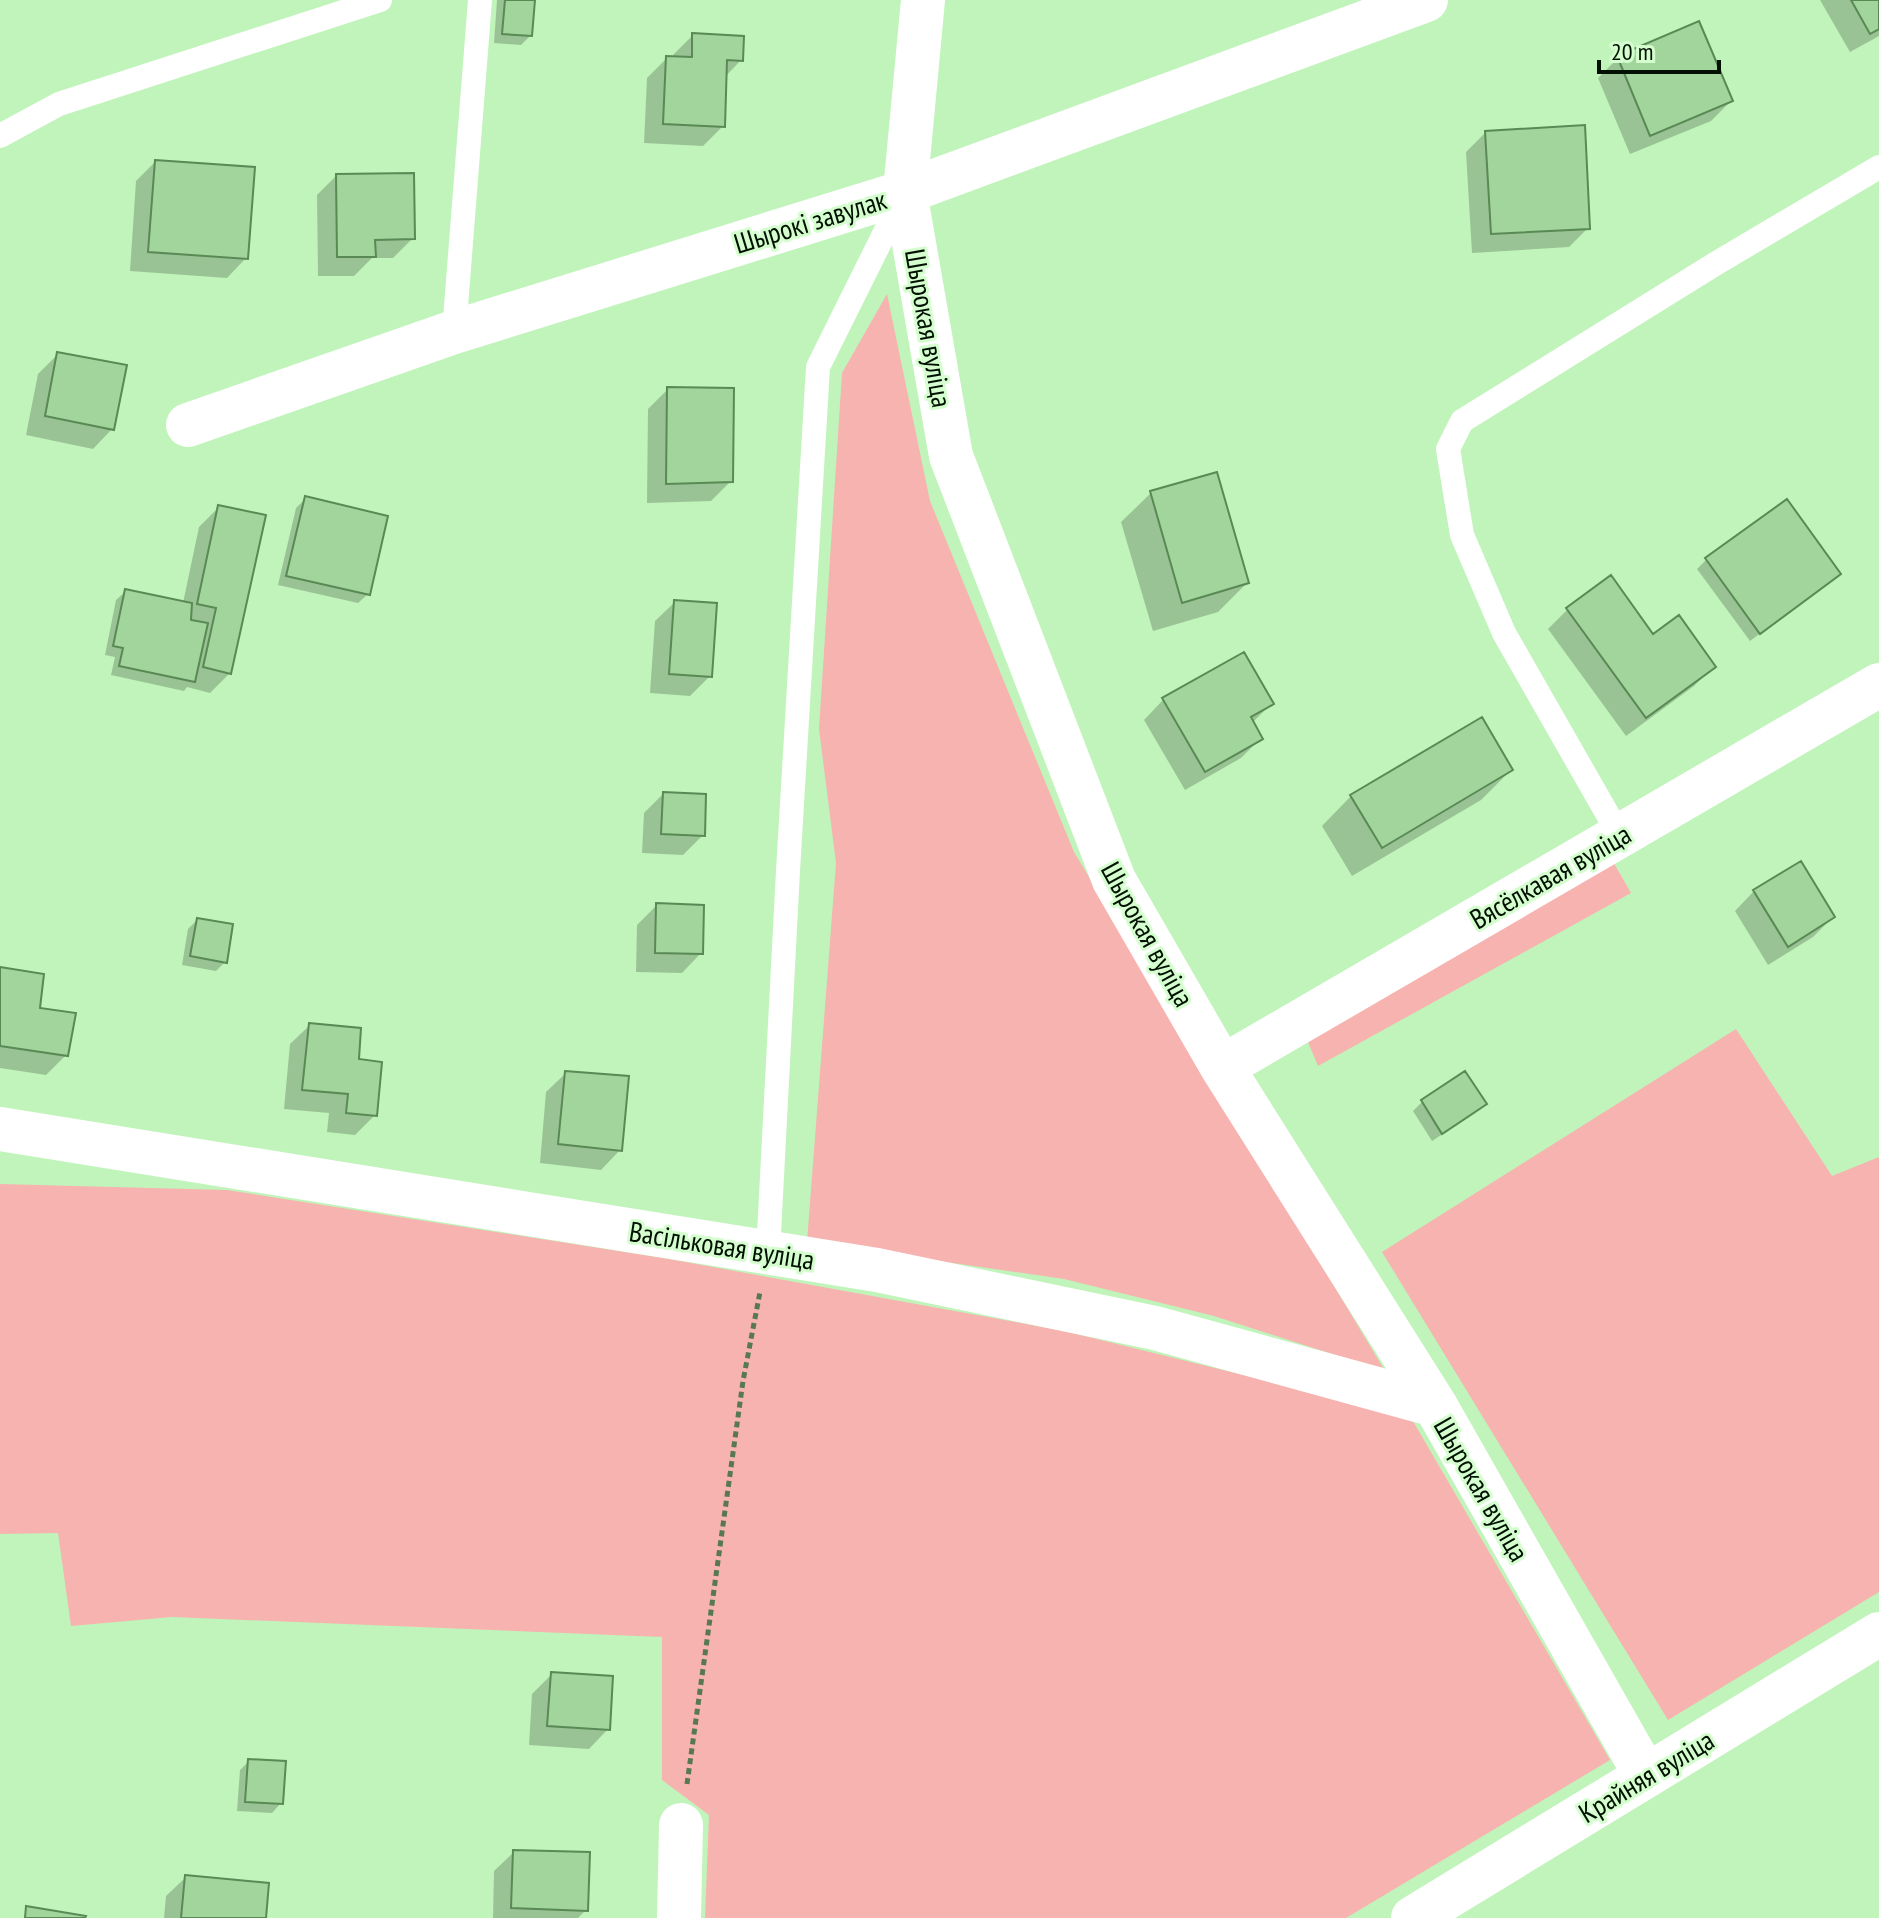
<svg xmlns="http://www.w3.org/2000/svg" width="1879" height="1918" viewBox="0 0 1879 1918" font-family="'PT Sans Narrow',sans-serif">
<rect width="100%" height="100%" fill="#c0f4ba"/>
<path fill="#f7b3b0" d="M887,294L930,501L1074,852L1385,1371L1214,1316L1064,1279L807,1242L836,863L819,729L842,373Z
M1611,858L1631,893L1318,1066L1308,1042L1331,1018Z
M1736,1029L1832,1176L1879,1157V1592L1668,1720L1382,1252Z
M0,1184L227,1190L669,1259L1064,1331L1410,1416L1610,1760L1346,1918H705L709,1815L662,1780V1637L172,1617L71,1626L58,1533L0,1534Z"/>
<path fill="#0003" d="M497,0H533L530,36L521,45L494,43Z
M1820,0H1879V36L1850,52Z
M693,35L741,60L725,77L723,126L703,146L644,143L647,78L667,58L673,59V55Z
M1618,58L1731,101L1711,121L1630,154L1598,78Z
M1486,132L1588,228L1569,247L1472,253L1466,152Z
M155,162L246,258L227,278L130,271L136,181Z
M336,176L413,238L393,258H372L354,276H318L317,195Z
M58,354L112,429L93,449L26,435L38,374Z
M668,389L731,481L711,501L647,503L648,409Z
M1151,493L1247,583L1218,612L1153,631L1121,522Z
M306,498L368,594L358,603L278,585L296,508Z
M219,507L230,673L210,693L187,687L184,691L111,675L115,657L105,655L116,600L126,591L183,603L199,527Z
M1706,560L1839,574L1750,641L1697,569Z
M675,602L710,676L690,696L650,693L655,621Z
M1568,609L1653,637L1714,666L1694,686L1626,736L1548,629Z
M1163,700L1271,704L1252,723L1261,738L1241,758L1185,790L1144,720Z
M1511,770L1481,800L1352,876L1322,826L1351,796Z
M663,794L703,835L683,855L642,853L644,813Z
M1754,891L1833,917L1813,937L1768,965L1735,911Z
M657,905L701,953L682,973L636,972L637,925Z
M197,920L225,962L216,971L182,965L188,929Z
M0,969L38,1009L66,1055L46,1075L0,1068Z
M310,1025L356,1061L375,1115L355,1135L327,1132L329,1113L284,1109L290,1044Z
M566,1073L620,1150L601,1170L540,1163L546,1092Z
M1464,1074L1484,1104L1475,1113L1432,1141L1413,1111L1422,1102Z
M552,1674L608,1729L589,1749L529,1745L532,1694Z
M249,1761L281,1803L272,1813L237,1811L240,1770Z
M514,1852L586,1910L578,1918H493L494,1871Z
M186,1877L264,1918H164L166,1896Z"/>
<path fill="#a2d59c" stroke="#598954" stroke-width="2" d="M505,0H535L532,36L502,34Z
M1851,0H1879V29L1870,34Z
M1699,21L1733,101L1650,136L1617,56Z
M692,33L744,36L743,61L727,60L725,127L663,124L666,56L692,57Z
M1585,125L1590,229L1491,234L1485,131Z
M155,160L255,167L248,259L148,252Z
M414,173L415,239L375,240L376,257H337L336,174Z
M57,352L127,365L114,430L45,416Z
M667,387L734,388L733,482L666,484Z
M1217,472L1249,583L1182,603L1150,491Z
M305,496L388,516L370,595L286,576Z
M1787,499L1841,574L1760,634L1705,558Z
M218,505L266,515L231,674L203,667L216,608L197,604Z
M1611,575L1653,634L1679,615L1716,667L1646,718L1566,608Z
M125,589L192,603L191,620L208,623L195,682L119,666L123,648L113,646Z
M674,600L717,603L712,677L669,674Z
M1244,652L1274,704L1251,717L1263,739L1205,772L1162,698Z
M1482,717L1513,770L1382,848L1350,795Z
M663,792L706,794L705,836L661,834Z
M1801,861L1835,917L1788,947L1753,890Z
M656,903L704,905L703,954L655,953Z
M197,918L233,924L227,963L190,956Z
M0,967L44,974L40,1008L76,1013L68,1056L0,1046Z
M309,1023L361,1028L359,1059L382,1062L377,1116L346,1113L348,1094L302,1090Z
M565,1071L629,1076L622,1151L558,1144Z
M1465,1071L1487,1104L1442,1134L1421,1100Z
M551,1672L613,1676L610,1730L547,1726Z
M248,1759L286,1761L283,1804L245,1802Z
M513,1850L590,1852L588,1911L511,1908Z
M185,1875L269,1883L266,1918H181Z
M26,1906L86,1916L85,1918H25Z"/>
<g fill="none" stroke-linecap="round" stroke-linejoin="round">
<path stroke="#587855" stroke-width="5" stroke-dasharray="6 4" stroke-linecap="butt" d="M687,1784L743,1381L760,1292"/>
<path stroke="#fff" stroke-width="24" d="M0,136L59,104L380,0
M454,332L480,0
M1620,836L1504,633L1462,535L1448,449L1462,421L1715,264L1879,167
M768,1253L788,871L818,367L902,198"/>
<path stroke="#fff" stroke-width="44" d="M923,0L905,192L951,456L1114,880L1222,1067L1435,1405L1646,1776
M188,425L454,332L905,192L1426,0
M1222,1067L1879,685
M0,1129L877,1270L1155,1328L1435,1405
M679,1918L681,1825"/>
<path stroke="#fff" stroke-width="44" d="M1413,1918L1879,1634"/>
</g>
<g text-anchor="middle" dominant-baseline="central" stroke-width="6" stroke-linejoin="round" paint-order="stroke">
<g font-size="28" fill="#011001" stroke="#d5fecf">
<text transform="translate(810 221) rotate(-17)">Шырокі завулак</text>
<text transform="translate(929 328) rotate(80)">Шырокая вуліца</text>
<text transform="translate(1550 876) rotate(-30)">Вясёлкавая вуліца</text>
<text transform="translate(1148 934) rotate(61)">Шырокая вуліца</text>
<text transform="translate(722 1245) rotate(9)">Васільковая вуліца</text>
<text transform="translate(1482 1489) rotate(60)">Шырокая вуліца</text>
<text transform="translate(1646 1776) rotate(-31)">Крайняя вуліца</text>
</g>
</g>
<path d="M1599 60v12h120v-12" fill="none" stroke="#011001" stroke-width="4"/>
<text x="1611" y="60" font-size="24" fill="#011001" stroke="#d5fecf" stroke-width="6" paint-order="stroke">20 m</text>
</svg>
